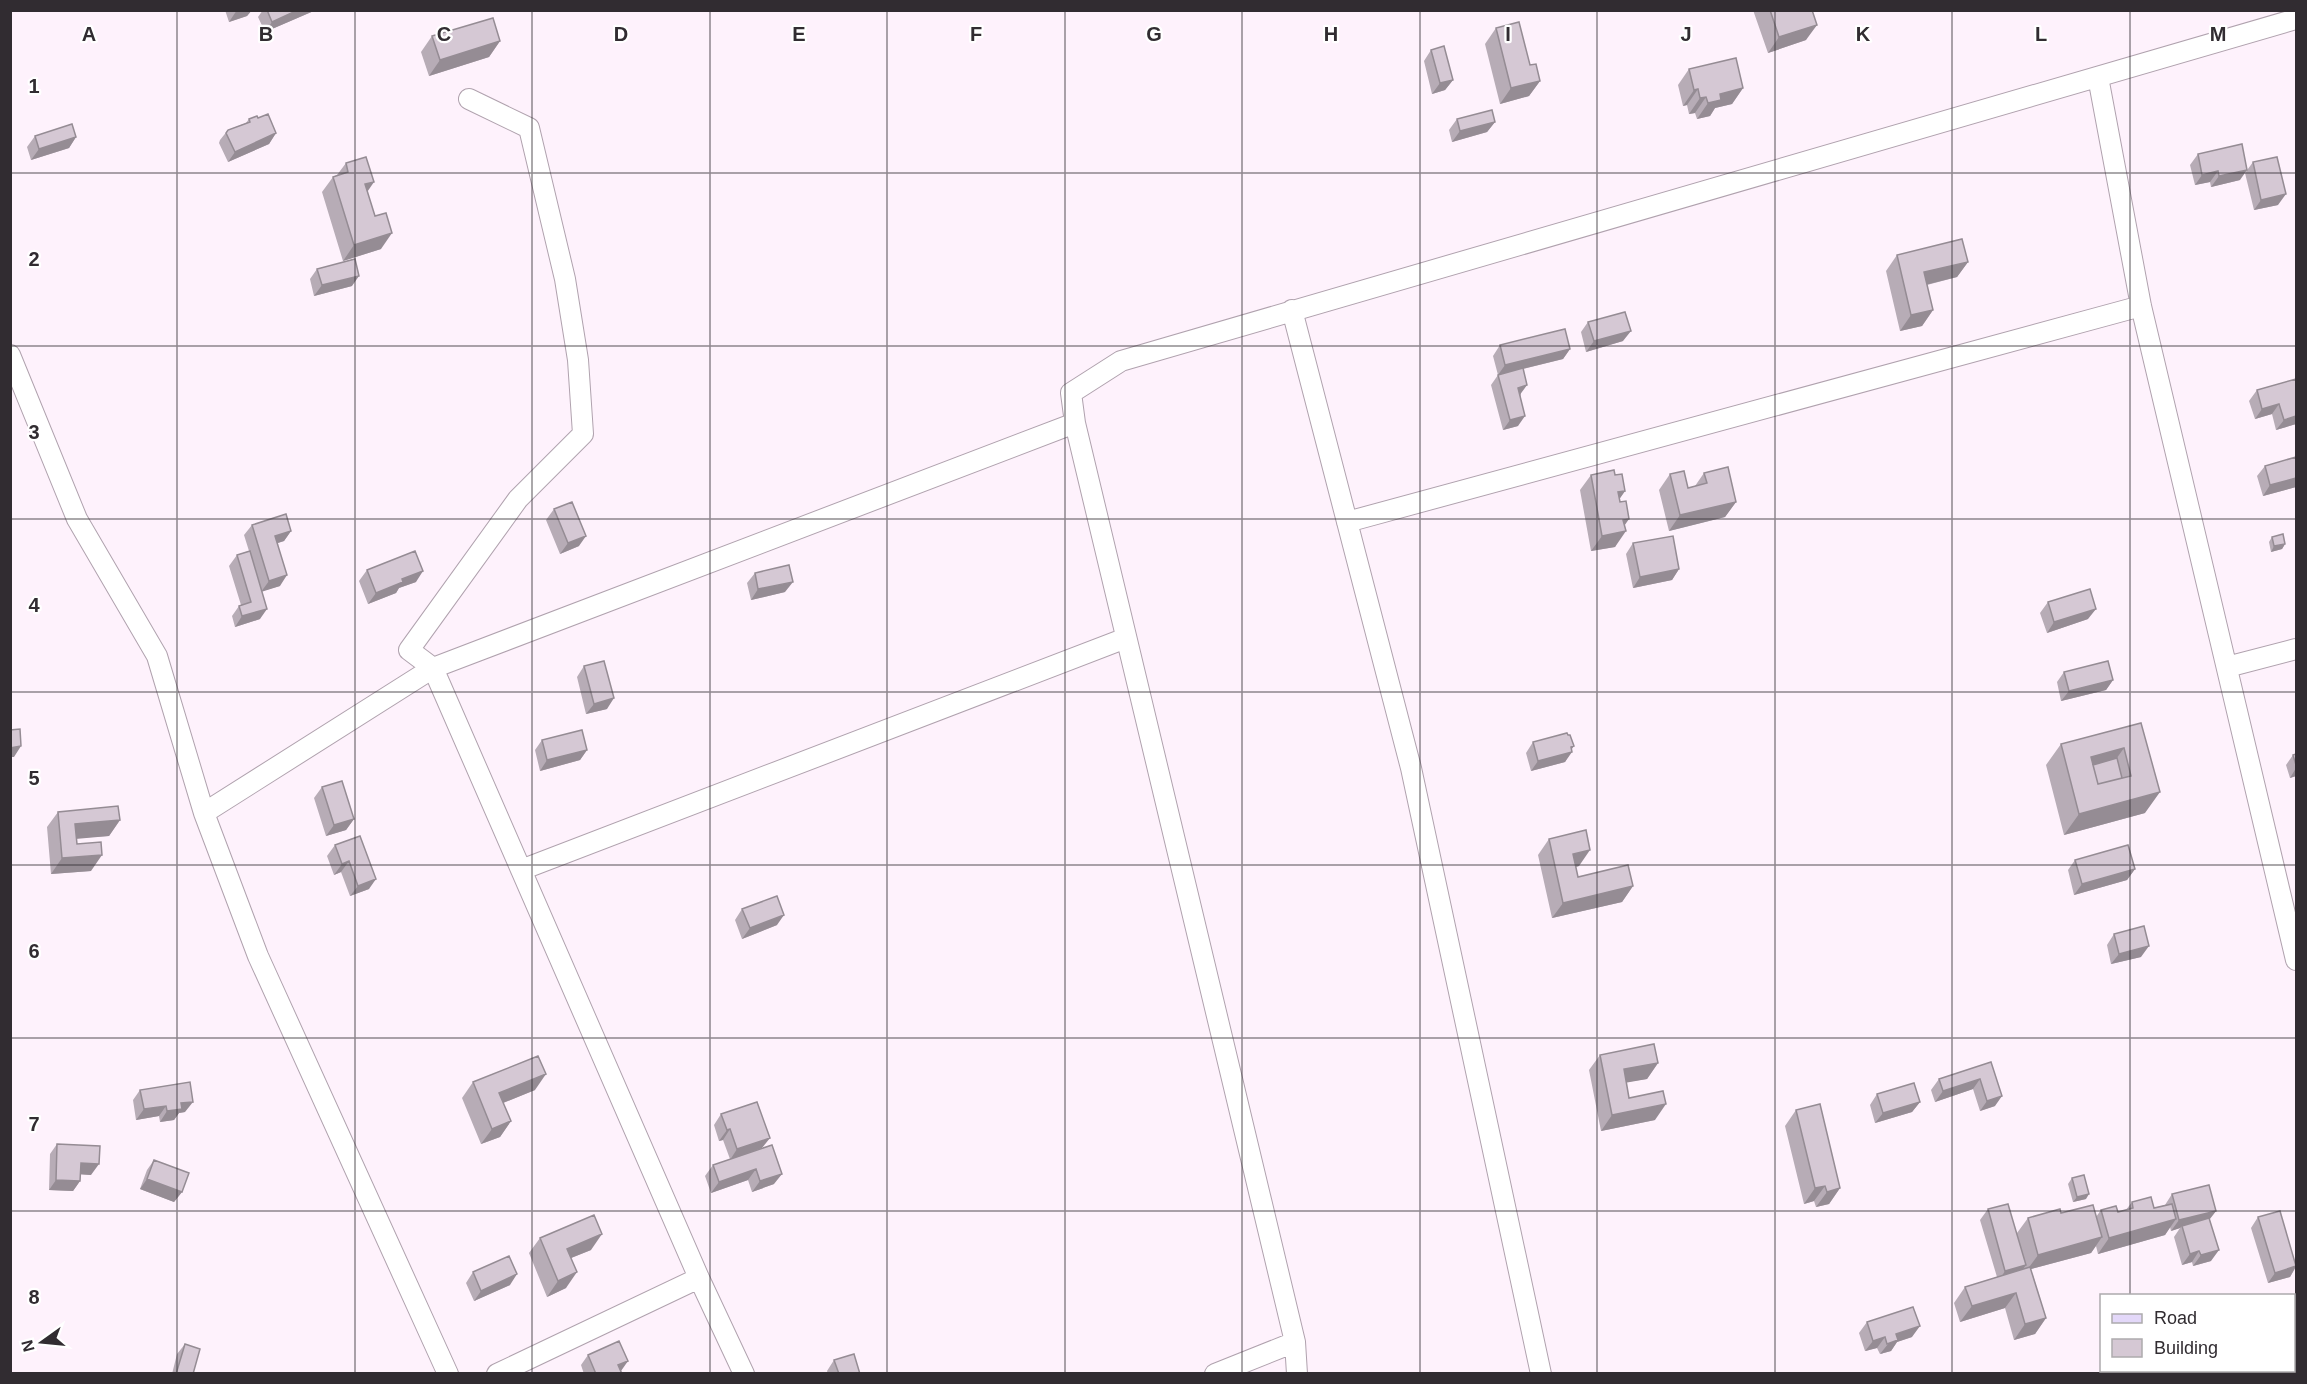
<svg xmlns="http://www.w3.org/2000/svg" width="2307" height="1384" viewBox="0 0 2307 1384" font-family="Helvetica,sans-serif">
<rect width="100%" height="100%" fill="#fef2fc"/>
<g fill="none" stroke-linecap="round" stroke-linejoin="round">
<defs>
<path id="street" d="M2098,77L2141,306L2296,960
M469,99L529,128L565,279L578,360L583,434L518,499L409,650L433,668L699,1278L744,1374
M1292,310L1411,768L1541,1374
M10,355L77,519L157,656L204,813L258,956L448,1374
M1347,522L2141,306
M2227,667L2296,649
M204,813L433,668L1075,423
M521,870L1126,638
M497,1374L699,1278
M1215,1374L1295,1342
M1297,1374L1295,1342L1075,423L1071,393L1121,361L2296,19"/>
<path id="secondary" d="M2294,1322L2296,1321
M2126,1374L2135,1370"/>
</defs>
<use href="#street" stroke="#b0a2ae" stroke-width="22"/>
<use href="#secondary" stroke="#b0a2ae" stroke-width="32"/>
<use href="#street" stroke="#fff" stroke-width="20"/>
<use href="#secondary" stroke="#e3d8f9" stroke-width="28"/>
</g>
<path fill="#b7acb6" d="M225,10H252L247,16L229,22Z
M263,10H316L265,32L258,17Z
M1753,10H1812L1806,40L1768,53Z
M1496,28L1530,65L1540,81L1529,96L1500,104L1485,44Z
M432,36L500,41L489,57L429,76L421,52Z
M1431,50L1453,80L1445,90L1432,94L1424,61Z
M1689,69L1743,88L1732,104L1715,108L1710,116L1697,119L1695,113L1689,114L1687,105L1683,106L1678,85Z
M258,118L276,133L269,144L228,162L219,143L220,140L228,130L246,123L249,119Z
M1457,119L1495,122L1487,132L1452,142L1449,130Z
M35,136L76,137L69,148L31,160L27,147Z
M2198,154L2240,180L2211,187L2210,182L2195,185L2190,165Z
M2253,162L2278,205L2254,210L2245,173Z
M346,163L367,191L375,216L381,249L343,261L322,192L333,177L337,175Z
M1897,255L1968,262L1957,277L1927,285L1933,310L1922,326L1900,331L1886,271Z
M317,269L352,286L314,296L310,279Z
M1588,322L1623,341L1586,352L1581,332Z
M1500,345L1570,349L1563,359L1523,369L1518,426L1503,430L1491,385L1498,375L1493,356Z
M2296,379V424L2276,430L2272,414L2255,419L2249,401L2257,390Z
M2296,457V487L2263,496L2257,476L2265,466Z
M1704,473L1736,502L1725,517L1669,531L1659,490L1670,474L1688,488L1695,486Z
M1591,475H1615L1625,491L1619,499L1625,526L1615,547L1591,551L1580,490Z
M554,509L579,546L560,554L546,520Z
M252,525L291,531L284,541L278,543L280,586L262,591L260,619L235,627L232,616L239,606L241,605L229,566L237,555L249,551L244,535Z
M2272,537L2285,544L2282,549L2271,552L2269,542Z
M1633,543L1679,569L1672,580L1633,588L1626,554Z
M367,570L416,582L399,588L396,593L368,604L359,581Z
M755,573L785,592L751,600L747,583Z
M2048,602L2088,619L2047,633L2040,613Z
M584,666L607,709L586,714L577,677Z
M2064,672L2113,680L2106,690L2061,701L2057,682Z
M2141,723L2145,813L2064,835L2046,765L2061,744Z
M1568,735L1572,749L1565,762L1531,771L1526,753L1533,742Z
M542,740L587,750L580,760L540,771L535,750Z
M2296,754V776L2290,778L2286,765L2293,755Z
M322,787L354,819L346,830L326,836L314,798Z
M58,812L120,820L109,836L76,838L77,844L91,871L51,874L47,827Z
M360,836L369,889L350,896L341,872L334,875L327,856L335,845Z
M1549,839L1579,866L1576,867L1578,877L1633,886L1622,902L1552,918L1538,855Z
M2075,860L2135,869L2127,880L2074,895L2068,870Z
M742,909L777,925L742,939L735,920Z
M2114,934L2141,957L2111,964L2107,945Z
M1600,1055L1658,1063L1647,1079L1626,1082L1629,1098L1655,1120L1601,1131L1589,1070Z
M1991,1062L1995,1106L1980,1111L1973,1089L1935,1102L1931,1090L1939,1079Z
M473,1082L535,1090L503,1103L511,1121L500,1137L481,1144L462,1098Z
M140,1090L185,1112L179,1113L174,1120L160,1122L159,1116L136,1120L133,1100Z
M1877,1094L1920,1102L1912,1112L1875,1123L1870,1105Z
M1796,1110L1840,1188L1829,1204L1816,1207L1814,1201L1804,1204L1785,1126Z
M721,1114L762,1148L774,1184L752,1192L748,1180L711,1193L705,1176L713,1165L730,1159L723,1140L719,1141L714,1125Z
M57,1144L91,1175L81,1174L80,1181L73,1191L49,1190L50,1154Z
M154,1160L182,1192L174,1202L140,1189L147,1170Z
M2072,1178L2086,1199L2073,1202L2068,1184Z
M2172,1194L2216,1211L2210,1219L2211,1261L2193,1266L2192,1262L2182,1265L2174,1237L2180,1228L2171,1231L2170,1227L2165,1235L2098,1254L2096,1246L2091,1253L2031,1269L2046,1318L2035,1334L2014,1340L2005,1308L1960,1322L1954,1303L1965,1287L1997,1277L1980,1220L1988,1209L2017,1233L2028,1218L2061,1213L2096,1217L2101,1210L2118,1212L2126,1210L2132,1202L2154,1208L2165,1205Z
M2258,1217L2296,1265V1267L2290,1277L2268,1283L2251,1228Z
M540,1238L591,1250L571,1258L566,1288L547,1297L529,1253Z
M473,1272L510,1285L474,1301L466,1283Z
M1867,1322L1912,1337L1897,1342L1891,1351L1880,1354L1877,1348L1865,1351L1859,1333Z
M185,1344L193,1374H172L177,1354Z
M588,1355L621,1371L622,1374H584L581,1365Z
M834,1360L860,1374H828L827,1371Z"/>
<path fill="#958c94" d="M237,10H252L247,16L229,22Z
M298,10H316L265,32L272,22Z
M1817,25L1806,40L1768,53L1779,37Z
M500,41L489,57L429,76L440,60Z
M1453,80L1445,90L1432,94L1440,83Z
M1540,81L1529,96L1500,104L1511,88Z
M1743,88L1732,104L1715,108L1710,116L1697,119L1708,103L1720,94Z
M1698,89L1687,105L1683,106L1694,90Z
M1706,97L1695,113L1689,114L1700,98Z
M1495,122L1487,132L1452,142L1460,131Z
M276,133L269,144L228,162L235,152Z
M76,137L69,148L31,160L39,149Z
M2247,170L2240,180L2211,187L2219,176Z
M2218,171L2210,182L2195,185L2202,175Z
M374,182L363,198L365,184Z
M2286,194L2278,205L2254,210L2261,200Z
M392,233L381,249L343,261L354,245Z
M1968,262L1957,277L1913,288L1924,272Z
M359,276L352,286L314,296L322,285Z
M1933,310L1922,326L1900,331L1911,315Z
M1631,331L1623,341L1586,352L1594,341Z
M1570,349L1563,359L1498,375L1505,365Z
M1527,385L1519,396L1518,388Z
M2279,404L2272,414L2255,419L2262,409Z
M1525,416L1518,426L1503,430L1510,420Z
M2296,416V424L2276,430L2284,420Z
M2296,478V487L2263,496L2270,485Z
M1625,491L1614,507L1618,492Z
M1736,502L1725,517L1669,531L1680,515Z
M1629,519L1620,532L1626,531L1615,547L1591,551L1602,536L1623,520Z
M291,531L284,541L268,546L275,536Z
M586,536L579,546L560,554L568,543Z
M2285,544L2282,549L2271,552L2274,546Z
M1679,569L1672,580L1633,588L1640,577Z
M423,571L416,582L399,588L396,593L368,604L376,593L402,579Z
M287,575L280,586L261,592L269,581Z
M793,582L785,592L751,600L758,589Z
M267,609L260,619L235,627L242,616Z
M2096,609L2088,619L2047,633L2054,622Z
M2113,680L2106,690L2061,701L2069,691Z
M614,698L607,709L586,714L594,704Z
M21,746L14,757H10V748Z
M1574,746L1569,753L1572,752L1565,762L1531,771L1538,761Z
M2124,748L2109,769L2086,775L2091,757Z
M587,750L580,760L540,771L547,760Z
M2296,768V776L2290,778Z
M2160,792L2145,813L2064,835L2079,814Z
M354,819L346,830L326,836L334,825Z
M120,820L109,836L64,840L75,824Z
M1590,850L1579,866L1562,870L1573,854Z
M102,855L91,871L51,874L62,858Z
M349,861L341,872L334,875L342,864Z
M2135,869L2127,880L2074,895L2082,884Z
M376,879L369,889L350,896L358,886Z
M1633,886L1622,902L1552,918L1563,903Z
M784,915L777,925L742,939L750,928Z
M2149,946L2141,957L2111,964L2119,954Z
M1658,1063L1647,1079L1613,1085L1624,1069Z
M546,1074L535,1090L488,1109L499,1093Z
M1980,1079L1973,1089L1935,1102L1943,1091Z
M2002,1096L1995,1106L1980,1111L1987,1101Z
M193,1102L185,1112L179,1113L174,1120L160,1122L167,1111L181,1103Z
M1920,1102L1912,1112L1875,1123L1883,1113Z
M1666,1104L1655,1120L1601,1131L1612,1115Z
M166,1106L159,1116L136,1120L144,1109Z
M511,1121L500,1137L481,1144L492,1129Z
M730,1129L723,1140L719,1141L727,1130Z
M770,1138L762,1148L730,1160L737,1149Z
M81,1163L99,1164L91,1175L74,1174Z
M756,1169L748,1180L711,1193L719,1182Z
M782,1174L774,1184L752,1192L760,1181Z
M147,1179L182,1192L174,1202L140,1189Z
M56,1180L80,1181L73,1191L49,1190Z
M1825,1186L1814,1201L1804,1204L1815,1188Z
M1840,1188L1829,1204L1816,1207L1827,1192Z
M2089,1194L2086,1199L2073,1202L2077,1197Z
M2216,1211L2208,1221L2182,1226L2180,1228L2171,1231L2179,1220Z
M2176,1219L2165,1235L2098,1254L2109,1238Z
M602,1234L591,1250L556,1264L567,1249Z
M2102,1237L2091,1253L2027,1270L2038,1255Z
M2219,1250L2211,1261L2193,1266L2201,1255Z
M2199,1251L2192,1262L2182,1265L2190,1254Z
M2026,1265L2018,1276L1998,1282L2005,1271Z
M2296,1266L2290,1277L2268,1283L2275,1273Z
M577,1272L566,1288L547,1297L558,1281Z
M517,1274L510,1285L474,1301L481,1291Z
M2016,1293L2005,1308L1960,1322L1972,1306Z
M2046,1318L2035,1334L2014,1340L2025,1324Z
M1920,1326L1912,1337L1897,1342L1891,1351L1880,1354L1896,1334Z
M1885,1337L1877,1348L1865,1351L1873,1341Z
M628,1361L621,1371L618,1365Z"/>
<path fill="#d5c8d4" stroke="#958c94" stroke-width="1.5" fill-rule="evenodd" d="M267,10H298L272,22Z
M1770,10H1812L1817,25L1779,37Z
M493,18L500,41L440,60L432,36Z
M1519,22L1530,65L1536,64L1540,81L1511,88L1496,28Z
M1444,46L1453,80L1440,83L1431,50Z
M1736,58L1743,88L1720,94L1721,100L1708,103L1706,97L1700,98L1698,89L1694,90L1689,69Z
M1492,110L1495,122L1460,131L1457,119Z
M268,114L276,133L235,152L226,133L228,130L250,122L249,119L257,116L258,118Z
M72,124L76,137L39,149L35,136Z
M2242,144L2247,170L2219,176L2218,171L2202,175L2198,154Z
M366,157L374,182L365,184L375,216L386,213L392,233L354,245L333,177L348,172L346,163Z
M2277,157L2286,194L2261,200L2253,162Z
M1962,239L1968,262L1924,272L1933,310L1911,315L1897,255Z
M355,259L359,276L322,285L317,269Z
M1625,312L1631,331L1594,341L1588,322Z
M1565,329L1570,349L1505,365L1500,345Z
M1523,368L1527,385L1518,388L1525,416L1510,420L1498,375Z
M2296,379V416L2284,420L2279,404L2262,409L2257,390Z
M2296,457V478L2270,485L2265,466Z
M1728,467L1736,502L1680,515L1670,474L1684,471L1688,488L1707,483L1704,473Z
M1614,470L1615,475L1622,474L1625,491L1618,492L1620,502L1626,501L1629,519L1623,520L1626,531L1602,536L1591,475Z
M572,502L586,536L568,543L554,509Z
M286,514L291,531L275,536L287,575L269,581L252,525Z
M2283,534L2285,544L2274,546L2272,537Z
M1673,536L1679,569L1640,577L1633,543Z
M250,551L267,609L242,616L239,606L251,602L237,555Z
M415,551L423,571L402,579L403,582L376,593L367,570Z
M789,565L793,582L758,589L755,573Z
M2090,589L2096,609L2054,622L2048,602Z
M604,661L614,698L594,704L584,666Z
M2108,661L2113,680L2069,691L2064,672Z
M2141,723L2160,792L2079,814L2061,744ZM2124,748L2131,776L2098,784L2091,757Z
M20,729L21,746L10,748V730Z
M582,730L587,750L547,760L542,740Z
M1567,733L1568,735H1570L1574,746L1571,747L1572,752L1538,761L1533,742Z
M2296,754V765L2293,755Z
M2117,758L2122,778L2098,784L2093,765Z
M342,781L354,819L334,825L322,787Z
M118,806L120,820L75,824L77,844L101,842L102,855L62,858L58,812Z
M1586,830L1590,850L1573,854L1578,877L1628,865L1633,886L1563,903L1549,839Z
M360,836L376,879L358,886L349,861L342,864L335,845Z
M2128,845L2135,869L2082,884L2075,860Z
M777,896L784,915L750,928L742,909Z
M2144,926L2149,946L2119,954L2114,934Z
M1654,1044L1658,1063L1624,1069L1629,1098L1663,1091L1666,1104L1612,1115L1600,1055Z
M538,1056L546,1074L499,1093L511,1121L492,1129L473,1082Z
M1991,1062L2002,1096L1987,1101L1980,1079L1943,1091L1939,1079Z
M190,1082L193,1102L181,1103L182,1109L167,1111L166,1106L144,1109L140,1090Z
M1914,1083L1920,1102L1883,1113L1877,1094Z
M757,1102L770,1138L737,1149L730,1129L727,1130L721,1114Z
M1820,1104L1840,1188L1827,1192L1825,1186L1815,1188L1796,1110Z
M57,1144L100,1146L99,1164L81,1163L80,1181L56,1180Z
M772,1145L782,1174L760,1181L756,1169L719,1182L713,1165Z
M154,1160L189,1173L182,1192L147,1179Z
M2084,1175L2089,1194L2077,1197L2072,1178Z
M2209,1185L2216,1211L2179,1220L2172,1194Z
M2151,1197L2154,1208L2172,1204L2176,1219L2109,1238L2101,1210L2116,1206L2118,1212L2133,1208L2132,1202Z
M2008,1204L2026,1265L2005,1271L1988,1209Z
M2093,1205L2102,1237L2038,1255L2028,1218L2060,1209L2061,1213Z
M2280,1211L2296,1266L2275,1273L2258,1217Z
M594,1215L602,1234L567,1249L577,1272L558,1281L540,1238Z
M2209,1218L2219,1250L2201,1255L2199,1251L2190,1254L2182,1226Z
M509,1256L517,1274L481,1291L473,1272Z
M2030,1267L2046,1318L2025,1324L2016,1293L1972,1306L1965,1287Z
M1913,1307L1920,1326L1896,1334L1898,1340L1887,1344L1885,1337L1873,1341L1867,1322Z
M619,1341L628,1361L618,1365L622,1374H596L588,1355Z
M185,1344L200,1349L193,1374H176Z
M854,1354L860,1374H839L834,1360Z"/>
<path fill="none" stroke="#312c31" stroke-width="1.5" stroke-opacity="0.55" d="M177,10V1374M355,10V1374M532,10V1374M710,10V1374M887,10V1374M1065,10V1374M1242,10V1374M1420,10V1374M1597,10V1374M1775,10V1374M1952,10V1374M2130,10V1296M10,173H2296M10,346H2296M10,519H2296M10,692H2296M10,865H2296M10,1038H2296M10,1211H2296M2130,1370V1374"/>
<g font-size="20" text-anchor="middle" font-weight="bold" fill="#312c31" stroke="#fff" stroke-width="4.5" stroke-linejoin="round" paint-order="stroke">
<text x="89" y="41">A</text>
<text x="266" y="41">B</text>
<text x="444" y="41">C</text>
<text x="621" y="41">D</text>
<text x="799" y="41">E</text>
<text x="976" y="41">F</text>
<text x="1154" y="41">G</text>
<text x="1331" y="41">H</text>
<text x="1508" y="41">I</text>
<text x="1686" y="41">J</text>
<text x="1863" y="41">K</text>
<text x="2041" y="41">L</text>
<text x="2218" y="41">M</text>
<text x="34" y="93">1</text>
<text x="34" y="266">2</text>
<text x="34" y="439">3</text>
<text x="34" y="612">4</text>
<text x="34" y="785">5</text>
<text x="34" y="958">6</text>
<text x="34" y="1131">7</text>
<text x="34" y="1304">8</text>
</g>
<rect width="2307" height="1384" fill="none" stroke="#312c31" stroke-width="24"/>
<rect x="2100" y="1294" width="195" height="78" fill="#ffffff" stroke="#adabad" stroke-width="1.5"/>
<rect x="2112" y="1314" width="30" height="9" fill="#e3d8f9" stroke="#adabad" stroke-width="1.5"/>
<text x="2154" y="1324" font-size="18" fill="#312c31">Road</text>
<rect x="2112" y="1339" width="30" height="18" fill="#d5c8d4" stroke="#adabad" stroke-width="1.5"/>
<text x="2154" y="1354" font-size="18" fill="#312c31">Building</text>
<g transform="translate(42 1342) rotate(255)" stroke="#ffffff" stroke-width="4.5" paint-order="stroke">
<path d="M0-4.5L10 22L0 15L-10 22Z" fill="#312c31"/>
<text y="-9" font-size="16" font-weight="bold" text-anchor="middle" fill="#312c31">N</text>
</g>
</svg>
